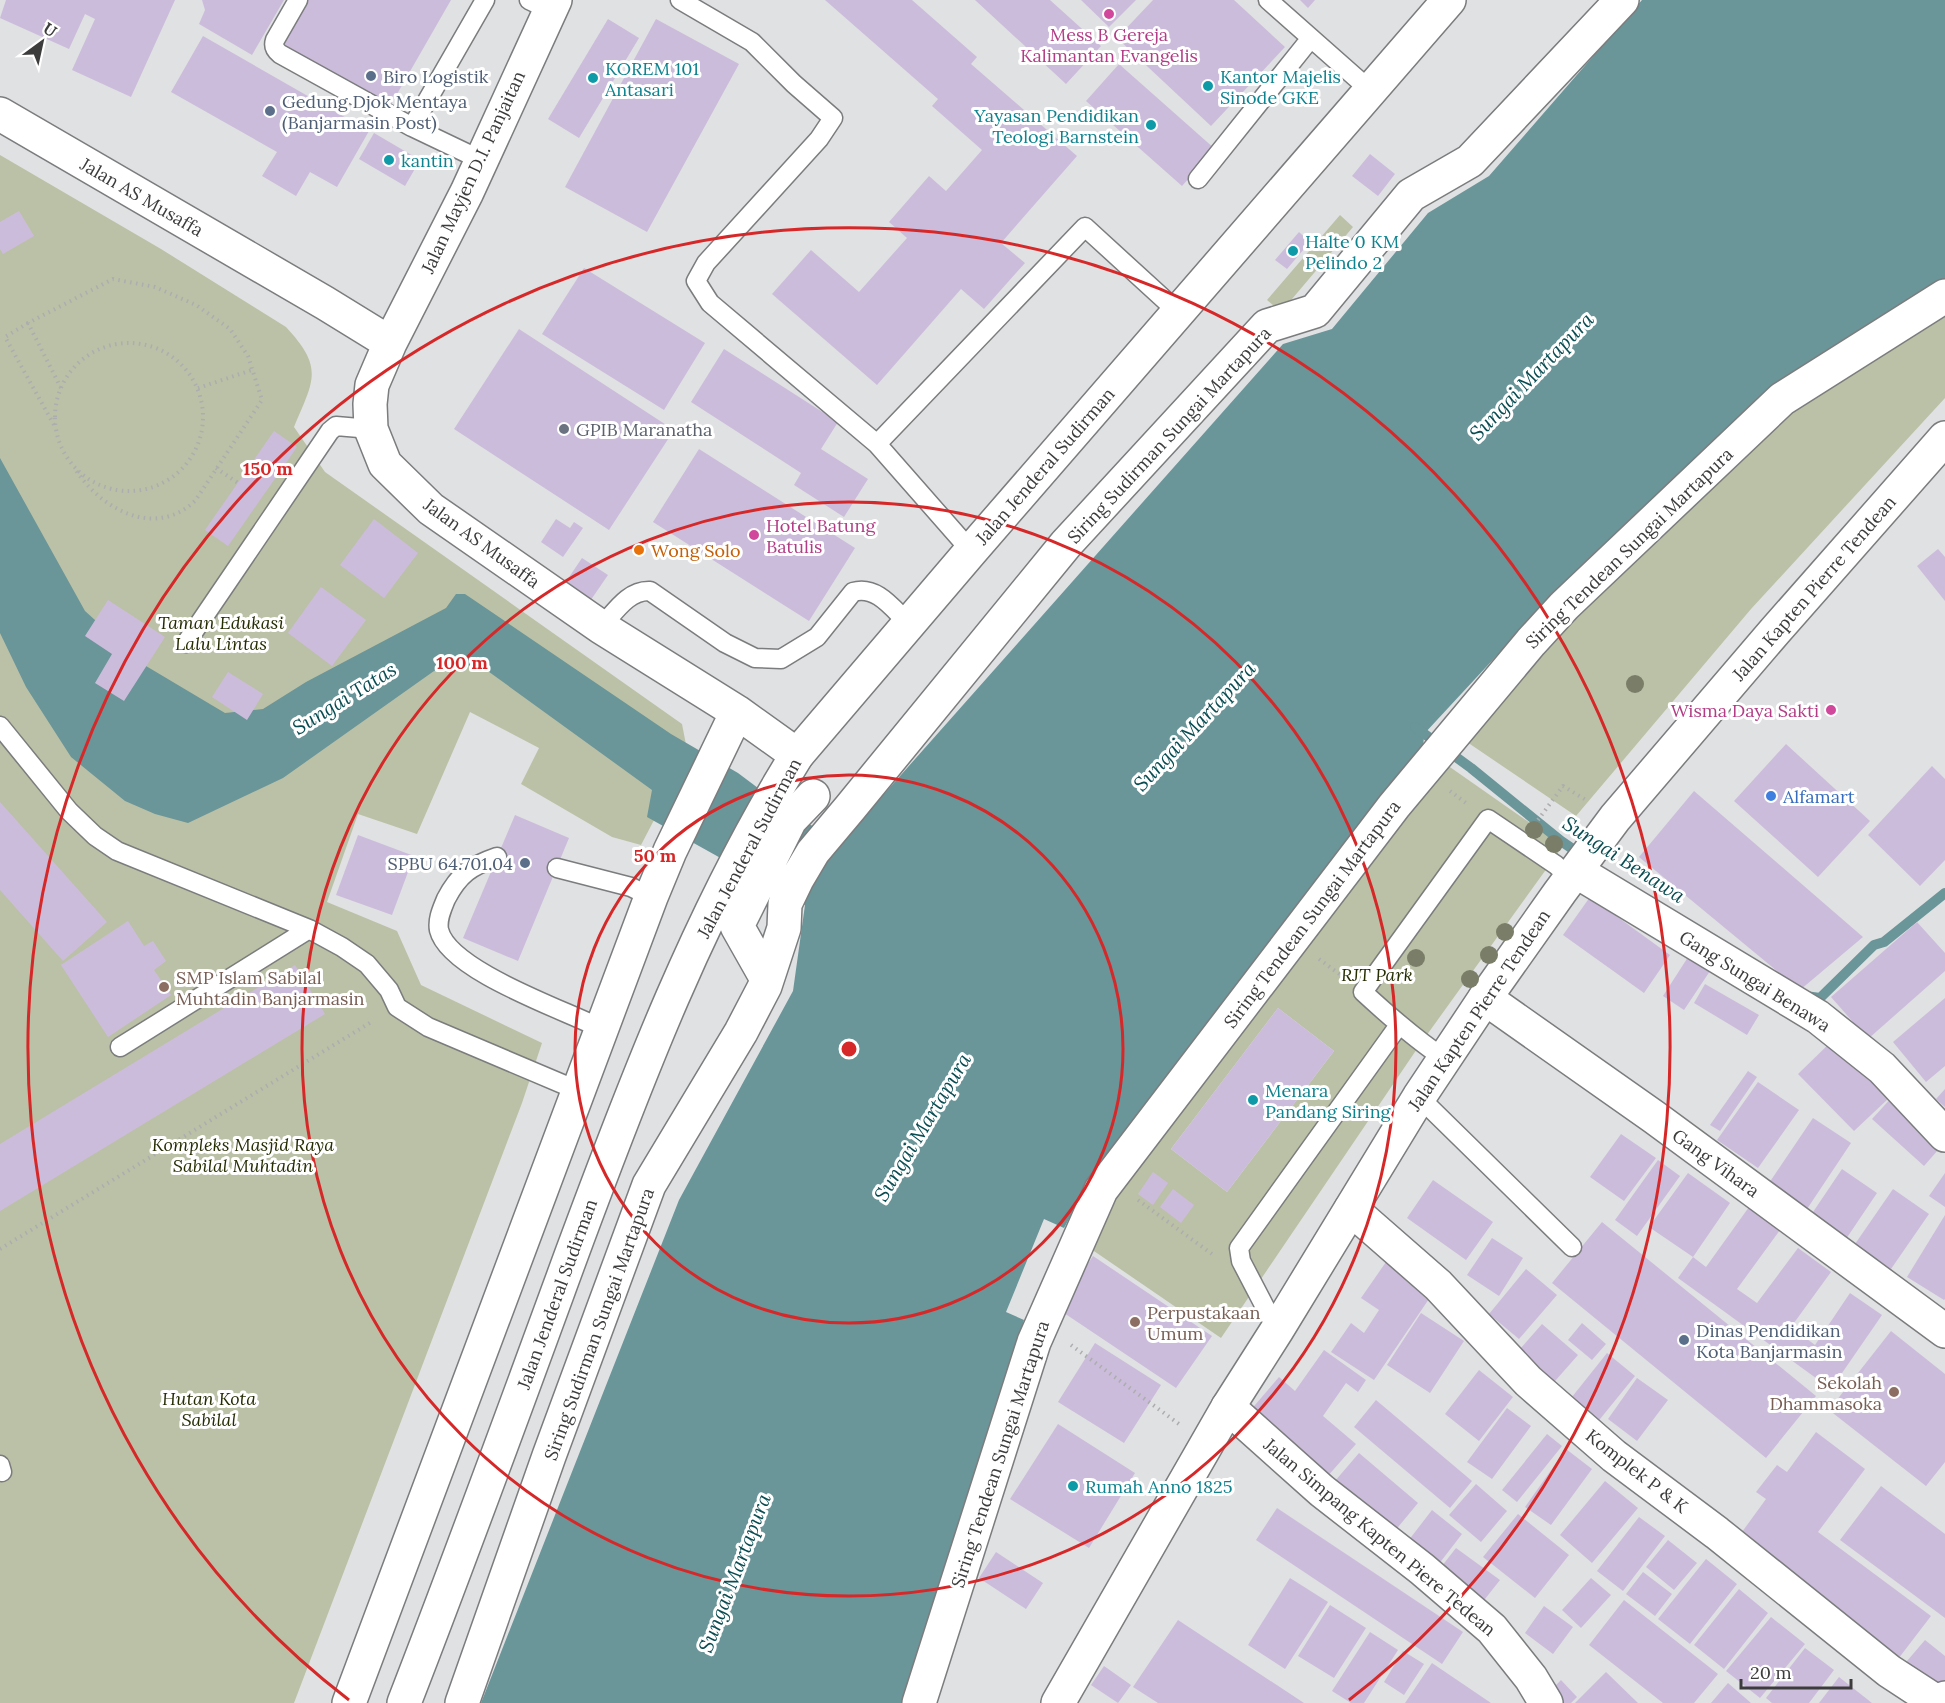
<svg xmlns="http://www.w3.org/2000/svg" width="1945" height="1703" viewBox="0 0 1945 1703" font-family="Lora,serif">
<rect width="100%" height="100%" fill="#e0e1e3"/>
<path fill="#bbc1a6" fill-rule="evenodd" d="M0,155L161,249L286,327C324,368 314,379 294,427L325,472L682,724L688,755L641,845L612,837L521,784L539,748L470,712L417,834L358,814L327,902L397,931L421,985L542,1043L522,1103L294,1703H0Z
M1340,215L1353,227L1281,312L1267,300Z
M1945,310V398L1751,609L1576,816L1467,742L1549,640L1794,407Z
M1447,765L1563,846L1421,1043L1221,1338L1091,1249L1110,1198L1298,953ZM1278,1008L1334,1051L1227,1192L1171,1149Z"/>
<path fill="#6a9599" d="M1642,0H1945V278L1770,387L1551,597L1424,734L1423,751L1090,1180L1064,1228L1044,1219L1006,1312L1024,1320L905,1703H481L679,1200L793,991L805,905L647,817L652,790L485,669L462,664L434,671L283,778L188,823L155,814L125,801L71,757L26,687L0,633V458L85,611L146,666L225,713L263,709L306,682L446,608L456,594H465L671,734L738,773L798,818L838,840L861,820L1283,344L1332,329L1428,213L1489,176Z"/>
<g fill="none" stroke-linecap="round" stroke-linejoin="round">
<path stroke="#6a9599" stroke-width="10" d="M1415,727L1471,768L1561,841L1583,856
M1805,996L1820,998L1874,945L1884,942L1945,893"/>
</g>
<path fill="#ccbcdb" d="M6,0H175L131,97L72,70L95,19L85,14L69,49L0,18Z
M202,0H284L252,55L199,24L205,10Z
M304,0H451L389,108L279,44Z
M825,0H912L977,57L971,64L1077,156L1001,243L1025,263L984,309L961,289L877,385L772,294L811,250L859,292L907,238L889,222L929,176L946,191L982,150L932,106L938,99Z
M975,0H1050L1101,46L1066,84Z
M1081,0H1136L1109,27Z
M1153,0H1234L1285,47L1211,126L1117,38Z
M1300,0H1315L1308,8Z
M608,19L639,38L579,138L548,119Z
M656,19L739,64L647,232L565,187Z
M203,36L369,131L337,187L310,172L296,196L262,176L277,152L171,92Z
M1119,64L1215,149L1182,186L1086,101Z
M374,133L420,160L405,186L359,159Z
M1370,154L1395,174L1378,196L1352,176Z
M19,211L34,236L3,254L0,249V222Z
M1299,232L1310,242L1287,269L1275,260Z
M584,268L705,343L664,410L542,334Z
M519,329L674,430L609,530L454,429Z
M724,349L838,422L821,449L868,479L844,517L794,485L801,473L691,402Z
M274,431L297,447L228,546L205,530Z
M699,449L855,548L809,621L653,522Z
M374,519L418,553L384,598L340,565Z
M556,519L570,528L574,522L583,528L563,557L541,542Z
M1938,549L1945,557V601L1917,566Z
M582,558L608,575L586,607L561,589Z
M321,587L366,620L332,666L288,633Z
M108,600L165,637L124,701L95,683L112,654L85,636Z
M228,672L263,694L247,720L212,697Z
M1786,744L1870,821L1818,877L1734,801Z
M1932,766L1945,779V860L1920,886L1868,835Z
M1694,791L1863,937L1800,990L1639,857Z
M0,802L107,922L63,961L0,890Z
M515,815L569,838L518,961L463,938Z
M358,835L414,856L392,915L336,895Z
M1590,897L1670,955L1644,993L1563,935Z
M128,921L144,946L153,941L166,961L154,970L171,995L108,1037L61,965Z
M1917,922L1945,953V971L1868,1039L1831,997Z
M1690,954L1712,968L1684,1010L1663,996Z
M295,965L325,1014L0,1211V1144Z
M1705,984L1759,1015L1747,1035L1694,1003Z
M1945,998V1066L1926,1082L1893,1042Z
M1278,1008L1334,1051L1227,1192L1171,1149Z
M1834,1039L1889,1098L1854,1131L1798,1074Z
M1748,1071L1757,1077L1720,1131L1710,1125Z
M1758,1082L1799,1110L1758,1168L1717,1140Z
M1945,1089V1107L1936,1099Z
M1894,1095L1945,1142L1924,1166L1872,1119Z
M1813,1118L1851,1143L1803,1215L1765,1189Z
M1621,1134L1656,1158L1624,1201L1590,1177Z
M1658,1160L1680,1176L1637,1236L1615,1220Z
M1842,1169L1877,1193L1846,1239L1811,1215Z
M1153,1172L1168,1183L1153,1205L1138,1194Z
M1688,1173L1730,1203L1693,1257L1706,1267L1749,1207L1780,1230L1737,1289L1757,1303L1798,1248L1831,1272L1791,1327L1815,1345L1850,1293L1882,1315L1831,1389L1678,1278L1693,1257L1649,1227Z
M1945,1173V1207L1929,1196Z
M1433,1180L1493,1222L1466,1260L1407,1218Z
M1173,1189L1194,1205L1181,1223L1160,1207Z
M1893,1189L1929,1214L1891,1269L1855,1244Z
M1945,1215V1299L1944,1300L1907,1277Z
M1602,1222L1816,1396L1766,1458L1552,1283Z
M1492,1238L1523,1258L1499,1296L1467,1275Z
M1093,1256L1212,1336L1176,1388L1058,1309Z
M1386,1262L1433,1293L1374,1380L1331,1352L1351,1323L1364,1333L1379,1310L1361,1298Z
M1526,1269L1557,1295L1519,1339L1489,1314Z
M1421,1313L1464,1341L1430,1393L1387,1365Z
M1582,1323L1606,1344L1592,1360L1568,1340Z
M1542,1324L1578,1355L1548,1389L1512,1358Z
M1891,1331L1945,1374V1462L1926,1486L1829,1410Z
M1095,1343L1161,1385L1124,1443L1058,1402Z
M1324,1350L1366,1380L1358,1392L1346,1383L1323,1416L1356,1444L1326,1478L1249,1412L1279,1377L1295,1391Z
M1607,1353L1635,1376L1596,1424L1568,1402Z
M1479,1370L1513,1397L1479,1441L1445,1414Z
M1637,1378L1668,1400L1637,1441L1608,1419Z
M1376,1400L1472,1481L1450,1508L1354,1427Z
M1507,1408L1531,1426L1492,1479L1467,1462Z
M1058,1424L1135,1473L1089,1548L1010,1499Z
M1816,1432L1865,1469L1818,1532L1931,1616L1895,1663L1734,1543L1766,1499L1756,1492L1777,1465L1787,1472Z
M1547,1434L1562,1446L1517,1502L1502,1490Z
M1566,1449L1592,1469L1551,1525L1525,1507Z
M1359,1453L1418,1503L1394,1532L1335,1481Z
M1605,1481L1638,1508L1592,1563L1560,1535Z
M1476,1484L1507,1511L1481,1542L1449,1515Z
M1881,1486L1945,1534V1618L1840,1540Z
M1277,1508L1463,1632L1442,1664L1256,1540Z
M1432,1510L1462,1534L1435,1569L1405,1545Z
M1518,1514L1569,1555L1535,1598L1483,1557Z
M1639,1517L1665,1536L1623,1591L1597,1571Z
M1668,1540L1697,1563L1674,1590L1646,1567Z
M1456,1548L1500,1580L1481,1604L1438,1571Z
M996,1552L1043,1583L1026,1609L979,1578Z
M1706,1559L1737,1584L1690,1644L1658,1619Z
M1643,1572L1672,1594L1655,1616L1626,1594Z
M1290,1578L1328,1602L1285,1669L1248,1645Z
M1591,1578L1611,1595L1581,1628L1562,1610Z
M1739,1589L1768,1613L1724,1669L1694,1645Z
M1624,1600L1718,1674L1694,1703H1663L1589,1645Z
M1330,1605L1366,1628L1334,1678L1298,1656Z
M1544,1606L1573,1627L1553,1654L1525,1633Z
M1771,1617L1805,1644L1760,1698L1726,1671Z
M1178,1620L1304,1703H1158L1133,1687Z
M1370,1632L1398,1650L1364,1703H1351L1332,1691Z
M1925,1640L1945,1656V1694L1901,1668Z
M1805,1648L1834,1670L1809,1703H1772L1766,1698Z
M1403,1651L1424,1664L1404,1695L1384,1682Z
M1432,1663L1491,1703H1405Z
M1104,1666L1131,1685L1118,1703L1091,1685Z
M1606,1672L1638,1703H1575Z
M1839,1677L1872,1703H1819Z
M1561,1680L1577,1697L1571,1703H1554L1546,1695Z
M1728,1683L1751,1703H1711Z"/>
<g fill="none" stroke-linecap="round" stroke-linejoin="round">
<defs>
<path id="lane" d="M298,0L275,40C273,46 275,50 280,54L412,127L485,0
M529,0L550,10
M680,0L752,42L794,84L833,118L819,139L706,263L696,281L710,303L877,444L971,551
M1268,0L1371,91
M412,127L481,160
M1198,179L1311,38
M877,444L1085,227L1178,312
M601,627C615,612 628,590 650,591L725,643L755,658L781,659L817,637L853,592C877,585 893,609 909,624
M186,643L330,431L336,426L371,429
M0,726L69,811L95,836L117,851L309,929L342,947L367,964L389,990L397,1007L428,1027L579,1091
M497,857C471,866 459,874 446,899C442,909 437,919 439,930C449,971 565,1010 602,1029
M557,868L631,887L651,897
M120,1047L309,929
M1445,1059C1415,1039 1389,1016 1363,992L1488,819L1556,865L1570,878
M1419,1097L1572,1247
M1277,1330L1241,1261L1239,1248L1399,1025
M0,1465L2,1472"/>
<path id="street" d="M1576,871L1818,1017L1882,1068L1945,1135
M767,979L737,926L790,820L813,796
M1485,998L1654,1117L1945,1331
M1351,1209L1438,1285L1528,1381L1614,1456L1717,1533L1889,1671L1938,1703L1945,1698
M462,1703L549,1456L649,1185L741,1032L765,986L784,928L785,904L797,879L813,852L850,808L1066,544L1267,326L1315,311L1411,195L1470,161L1622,0
M919,1703L1034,1342L1101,1190L1394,806L1531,642L1564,606L1782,399L1945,296"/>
<path id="secondary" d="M555,0L467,192L390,343L372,385L370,404L371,429L385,464L431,509L601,627L737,712L797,755
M0,114L325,303L390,343
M1228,1407L1322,1491L1422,1569L1492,1629L1531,1678L1546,1703
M349,1703L651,897L670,851L737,712"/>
<path id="primary" d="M404,1703C462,1554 517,1403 572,1253C635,1083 701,909 797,755L971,551L1449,0
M1058,1703L1228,1407L1277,1330L1419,1097L1485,998L1560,892L1615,818L1775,631L1945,438"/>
</defs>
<use href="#lane" stroke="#7b7c7d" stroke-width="21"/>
<use href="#street" stroke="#7b7c7d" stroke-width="36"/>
<use href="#secondary" stroke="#7b7c7d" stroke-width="36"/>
<use href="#primary" stroke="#7b7c7d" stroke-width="36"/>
<path stroke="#acadae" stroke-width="4" stroke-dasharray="1.5 4.5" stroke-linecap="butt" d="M28,323L5,337L54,425
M55 417a74 74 0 1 1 148 0a74 74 0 1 1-148 0Z
M61,388L28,323L113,279L155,287L196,305L230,329L248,356L262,400L195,501C154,539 101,509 75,469
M198,388L252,370
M216,468L238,483
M1450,791L1466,803
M1538,820L1563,786L1586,800
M1319,959L1342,976
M1138,1200L1212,1254
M0,1249L373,1021
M1071,1345L1179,1424"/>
<use href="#lane" stroke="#fff" stroke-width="18"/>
<use href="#street" stroke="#fff" stroke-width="33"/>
<use href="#secondary" stroke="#fff" stroke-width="33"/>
<use href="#primary" stroke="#fff" stroke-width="33"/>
</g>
<g fill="#7a7e68">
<circle cx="1635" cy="684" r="9"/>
<circle cx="1534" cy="830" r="9"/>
<circle cx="1554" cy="844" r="9"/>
<circle cx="1505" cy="932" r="9"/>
<circle cx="1489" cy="955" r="9"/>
<circle cx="1416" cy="958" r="9"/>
<circle cx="1470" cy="979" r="9"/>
</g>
<g fill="none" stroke="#d62828" stroke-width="3">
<circle cx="849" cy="1049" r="274"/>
<circle cx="849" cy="1049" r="547"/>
<path d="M349 1700A821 821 0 1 1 1349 1700"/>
</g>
<g fill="#d1479c" stroke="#fff" stroke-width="2">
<circle cx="1109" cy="14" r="6"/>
<circle cx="754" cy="535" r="6"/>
<circle cx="1831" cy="710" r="6"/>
</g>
<g fill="#5c6f8a" stroke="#fff" stroke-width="2">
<circle cx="371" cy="76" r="6"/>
<circle cx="270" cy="111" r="6"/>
<circle cx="525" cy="863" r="6"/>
<circle cx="1684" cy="1340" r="6"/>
</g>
<g fill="#0f9aa8" stroke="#fff" stroke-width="2">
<circle cx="593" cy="78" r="6"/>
<circle cx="1208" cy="86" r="6"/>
<circle cx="1151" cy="125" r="6"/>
<circle cx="389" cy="160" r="6"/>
<circle cx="1293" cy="251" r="6"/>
<circle cx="1253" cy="1100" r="6"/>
<circle cx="1073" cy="1486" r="6"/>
</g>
<circle fill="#6b7280" stroke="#fff" stroke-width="2" cx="564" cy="429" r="6"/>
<circle fill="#e8710a" stroke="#fff" stroke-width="2" cx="639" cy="550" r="6"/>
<circle fill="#3f7fe0" stroke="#fff" stroke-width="2" cx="1771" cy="796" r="6"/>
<g fill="#8d6e63" stroke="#fff" stroke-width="2">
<circle cx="164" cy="987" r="6"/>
<circle cx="1135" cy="1322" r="6"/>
<circle cx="1894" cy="1392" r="6"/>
</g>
<g text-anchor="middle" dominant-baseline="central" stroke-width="6" stroke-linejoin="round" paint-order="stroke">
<g font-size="18" fill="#b23c85" stroke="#fff">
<text x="1109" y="34">Mess B Gereja<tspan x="1109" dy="21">Kalimantan Evangelis</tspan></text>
<text x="766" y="525" text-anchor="start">Hotel Batung<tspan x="766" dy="21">Batulis</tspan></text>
<text x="1819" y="710" text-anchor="end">Wisma Daya Sakti</text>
</g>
<g font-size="18" fill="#0d838f" stroke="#fff" text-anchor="start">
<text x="605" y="68">KOREM 101<tspan x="605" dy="21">Antasari</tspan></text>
<text x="1220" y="76">Kantor Majelis<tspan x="1220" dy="21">Sinode GKE</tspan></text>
<text x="1139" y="115" text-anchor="end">Yayasan Pendidikan<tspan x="1139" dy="21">Teologi Barnstein</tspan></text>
<text x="401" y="160">kantin</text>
<text x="1305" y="241">Halte 0 KM<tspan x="1305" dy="21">Pelindo 2</tspan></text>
<text x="1265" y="1090">Menara<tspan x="1265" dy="21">Pandang Siring</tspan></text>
<text x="1085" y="1486">Rumah Anno 1825</text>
</g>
<g font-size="18" fill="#4e5e75" stroke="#fff" text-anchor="start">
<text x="383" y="76">Biro Logistik</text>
<text x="282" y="101">Gedung Djok Mentaya<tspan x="282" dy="21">(Banjarmasin Post)</tspan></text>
<text x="513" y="863" text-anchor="end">SPBU 64.701.04</text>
<text x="1696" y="1330">Dinas Pendidikan<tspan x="1696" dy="21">Kota Banjarmasin</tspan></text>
</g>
<g font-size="18" fill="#3c3c3d" stroke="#fff">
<text transform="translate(473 172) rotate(-65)">Jalan Mayjen D.I. Panjaitan</text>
<text transform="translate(142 197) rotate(30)">Jalan AS Musaffa</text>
<text transform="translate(1169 435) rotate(-47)">Siring Sudirman Sungai Martapura</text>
<text transform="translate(1045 466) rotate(-49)">Jalan Jenderal Sudirman</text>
<text transform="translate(482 543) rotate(36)">Jalan AS Musaffa</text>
<text transform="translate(1629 548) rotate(-44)">Siring Tendean Sungai Martapura</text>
<text transform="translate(1814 588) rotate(-49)">Jalan Kapten Pierre Tendean</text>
<text transform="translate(749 848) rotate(-62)">Jalan Jenderal Sudirman</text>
<text transform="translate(1312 914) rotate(-53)">Siring Tendean Sungai Martapura</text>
<text transform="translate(1755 981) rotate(32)">Gang Sungai Benawa</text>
<text transform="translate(1479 1010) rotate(-56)">Jalan Kapten Pierre Tendean</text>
<text transform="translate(1716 1163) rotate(36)">Gang Vihara</text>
<text transform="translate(557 1294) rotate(-70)">Jalan Jenderal Sudirman</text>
<text transform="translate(599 1324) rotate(-70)">Siring Sudirman Sungai Martapura</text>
<text transform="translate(1000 1454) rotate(-72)">Siring Tendean Sungai Martapura</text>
<text transform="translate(1637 1471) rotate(38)">Komplek P &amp; K</text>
<text transform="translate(1380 1537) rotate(40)">Jalan Simpang Kapten Piere Tedean</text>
</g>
<g font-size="18" fill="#5b616d" stroke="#fff" text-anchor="start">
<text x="576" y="429">GPIB Maranatha</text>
</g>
<g font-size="18" fill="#c56008" stroke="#fff" text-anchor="start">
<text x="651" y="550">Wong Solo</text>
</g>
<g font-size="18" font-style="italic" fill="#262d03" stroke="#fff">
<text x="221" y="622">Taman Edukasi<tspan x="221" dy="21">Lalu Lintas</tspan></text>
<text x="1377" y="974">RJT Park</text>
<text x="243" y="1144">Kompleks Masjid Raya<tspan x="243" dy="21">Sabilal Muhtadin</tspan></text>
<text x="209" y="1398">Hutan Kota<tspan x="209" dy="21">Sabilal</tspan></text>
</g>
<g font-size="18" fill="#366cbe" stroke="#fff" text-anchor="start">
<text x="1783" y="796">Alfamart</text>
</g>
<g font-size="18" fill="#785e54" stroke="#fff" text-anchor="start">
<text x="176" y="977">SMP Islam Sabilal<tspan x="176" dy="21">Muhtadin Banjarmasin</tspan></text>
<text x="1147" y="1312">Perpustakaan<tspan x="1147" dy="21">Umum</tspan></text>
<text x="1882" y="1382" text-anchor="end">Sekolah<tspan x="1882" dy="21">Dhammasoka</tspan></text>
</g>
<g font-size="20" font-style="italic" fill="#084c52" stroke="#fff">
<text transform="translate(1531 376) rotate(-46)">Sungai Martapura</text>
<text transform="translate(344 698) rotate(-32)">Sungai Tatas</text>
<text transform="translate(1194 726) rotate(-47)">Sungai Martapura</text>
<text transform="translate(1624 859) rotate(33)">Sungai Benawa</text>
<text transform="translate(922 1127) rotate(-59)">Sungai Martapura</text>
<text transform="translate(734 1573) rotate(-69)">Sungai Martapura</text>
</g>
</g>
<circle cx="849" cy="1049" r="9" fill="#d62828" stroke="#fff" stroke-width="3"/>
<g font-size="18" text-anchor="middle" font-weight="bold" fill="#d62828" stroke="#fff" stroke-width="6" stroke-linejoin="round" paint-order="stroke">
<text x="268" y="475">150 m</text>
<text x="462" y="669">100 m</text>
<text x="655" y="862">50 m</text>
</g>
<g transform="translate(42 42) rotate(33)" stroke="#ffffff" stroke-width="4.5" paint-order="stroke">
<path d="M0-4.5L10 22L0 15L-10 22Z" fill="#3c3c3d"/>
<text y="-9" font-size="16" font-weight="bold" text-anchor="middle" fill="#3c3c3d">U</text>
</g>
<path d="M1741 1679v9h110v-9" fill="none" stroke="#3c3c3d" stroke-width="3"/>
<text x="1750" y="1679" font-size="18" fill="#3c3c3d" stroke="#ffffff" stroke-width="4.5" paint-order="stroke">20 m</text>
</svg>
